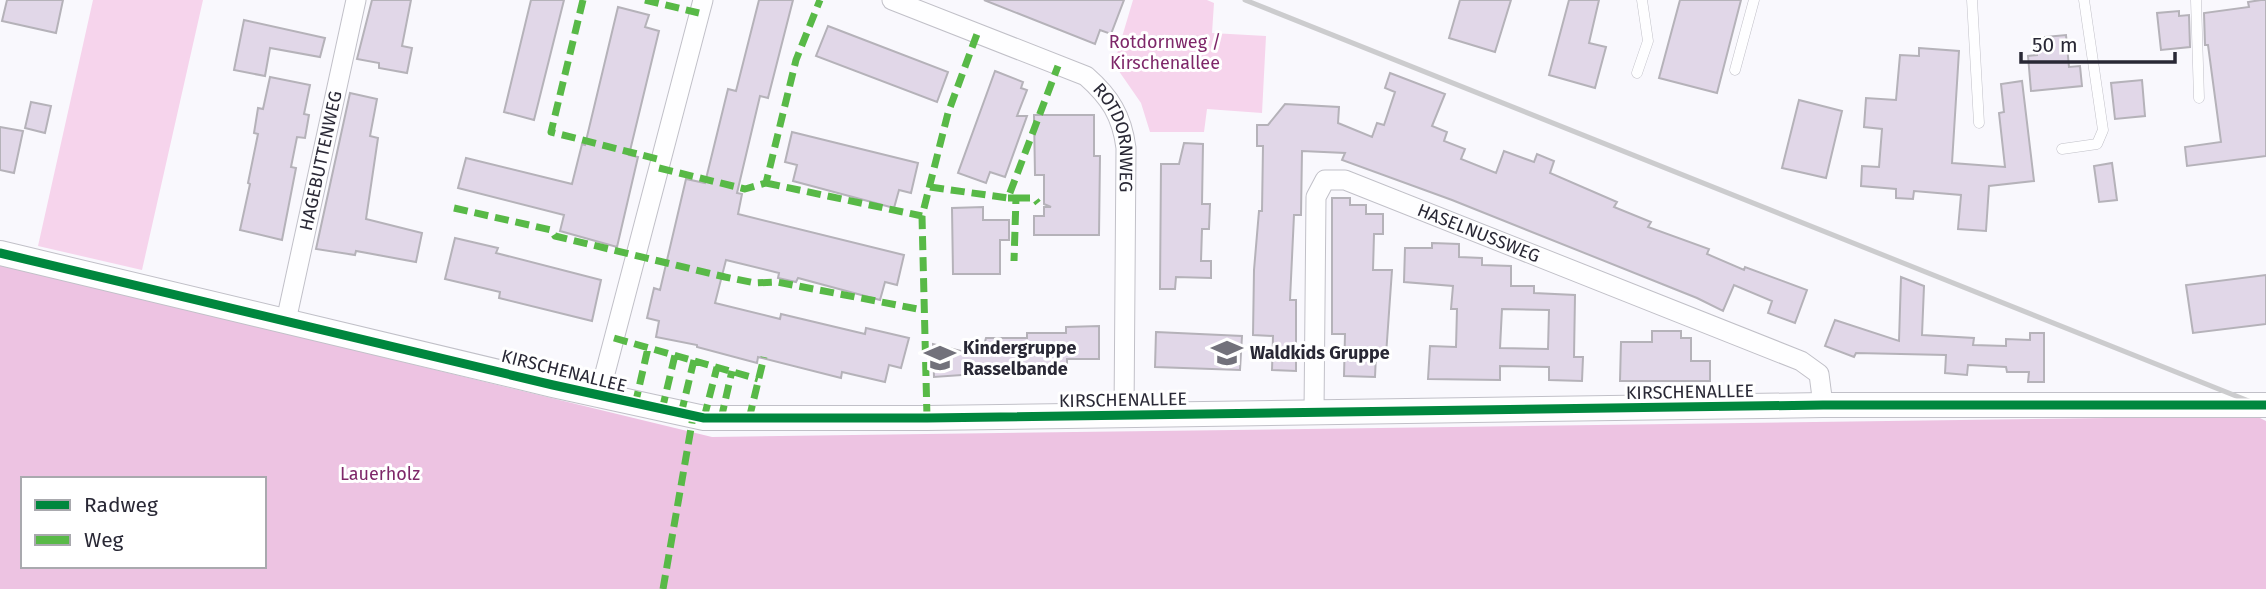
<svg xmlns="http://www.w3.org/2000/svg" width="2266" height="589" viewBox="0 0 2266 589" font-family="'Fira Sans',sans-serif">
<rect width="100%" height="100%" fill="#f9f8fd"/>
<path fill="#f6d4ec" d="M93,0H203L142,270L38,246Z
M1133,0H1207L1214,3L1212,33L1266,36L1262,113L1207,109L1204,132H1150L1141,103L1114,64Z"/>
<path fill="#edc3e2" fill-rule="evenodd" d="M0,264L712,437L2256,416L2266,421V589H0ZM23,479H264V566H23Z"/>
<path fill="#e1d7e8" stroke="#b5b2b9" stroke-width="2" fill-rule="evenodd" d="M7,0H63L56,33L2,21Z
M372,0H411L402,46L412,48L407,73L379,68V63L357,59Z
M531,0H564L534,120L504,112Z
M759,0H793L768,98L760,96L737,193L742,194L738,214L904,255L897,285L885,282L880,300L798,278L796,282L778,278L779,273L726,260L715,303L780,319L781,314L865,334L866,328L909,338L901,368L889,365L885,382L842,372L841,378L758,357L757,363L697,347V345L656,337L659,321L647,318L654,288L660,290L686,179L705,183L728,89L736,91Z
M984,0H1124L1111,34L1100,30L1095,44Z
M1460,0H1511L1495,52L1449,38Z
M1569,0H1599L1589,43L1606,47L1595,88L1549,75Z
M1680,0H1741L1717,93L1659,78Z
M2261,0H2266V156L2187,166L2185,147L2221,142L2208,45H2205L2204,13L2249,7L2248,2Z
M618,7L649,15L645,27L659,31L629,155L638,157L617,247L560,231L564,215L458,188L466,158L572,184L582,144L585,145Z
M2179,11V16L2189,15L2190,47L2161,50L2157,13Z
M244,20L325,38L320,57L270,48L265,76L234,70Z
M828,26L948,72L937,102L816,56Z
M2066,35L2069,67L2080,66L2082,86L2031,91L2028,56L2037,55L2035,38Z
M1919,48L1959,51L1952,163L2005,167L1999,113L2004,112L2001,84L2022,81L2034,181L1989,186L1986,231L1958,229L1961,195L1914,191L1913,199L1896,198V189L1861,186L1862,166L1879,167L1882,129L1864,127L1866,98L1896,100L1900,55L1919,56Z
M995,71L1023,82L1021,88L1027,90L1017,116H1027L1005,177L990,172L986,183L958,173Z
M1390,73L1445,94L1432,126L1447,132L1444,141L1465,149L1461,159L1496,173L1504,151L1534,162L1537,154L1554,161L1550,173L1617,202L1614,207L1651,222L1648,227L1709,249L1707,254L1744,270L1745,267L1807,290L1795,323L1768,313L1772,301L1734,285L1723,311L1697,298L1452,200L1342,160L1345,153L1302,151L1301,215H1294L1290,300H1296V371L1272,370L1273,336L1253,335L1254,270L1259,211H1262L1263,146H1257V125H1268L1285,104L1339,107L1338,123L1372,137L1377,123L1384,125L1395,92L1385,88Z
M270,77L310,85L304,114L309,115L305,138L297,137L291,167L296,168L282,240L240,230L250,184L248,183L258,134L254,133L258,108L263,109Z
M2142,80L2145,116L2115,119L2111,83Z
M350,93L377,99L370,136L378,138L366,219L422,233L416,262L356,251L355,255L316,249Z
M1799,100L1842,111L1826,178L1782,168Z
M31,102L51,106L45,133L25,128Z
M1034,115H1094V156H1100L1099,235H1034V216H1044V207H1051L1044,204V175H1035Z
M0,127L23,131L14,173L0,170Z
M792,132L918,163L911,193L899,190L894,208L793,181L797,165L785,162Z
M1184,143L1203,144L1202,204H1210L1209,229H1202L1201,261H1211V278L1176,277L1175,289H1160L1161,164H1179Z
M2112,163L2117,200L2099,202L2094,166Z
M1332,198H1350V205H1366V214H1383V234H1374L1373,270H1392L1386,355H1376L1375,377L1344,376L1345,334H1332Z
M983,207V220H1009V240H1000V274H953L952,208Z
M455,238L498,248L496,253L601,280L592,321L499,298L500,292L445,279Z
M1432,243L1459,244V257L1482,258V265L1511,266V286H1534V293L1575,295L1574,357H1583L1582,381L1549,380V367L1500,366V380L1428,379L1430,346L1456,347L1457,309H1451L1453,286L1404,282L1405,248H1432ZM1502,309L1549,310L1548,349L1500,348Z
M2266,275V324L2193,333L2186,285Z
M1901,277L1924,286L1922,335L1974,338L1973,345L2006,346V339L2030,340V333H2044V382H2028L2029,372H2007L2006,367L1968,365L1967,375L1945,373L1946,355L1856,353L1854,357L1825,346L1835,320L1899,341Z
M1099,326V359H1067V364H1028V369H990V373L934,377L933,344L981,356L986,338H1027V333H1066V327Z
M1652,331H1681V338H1691V361H1710V381H1620L1621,342H1652Z
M1156,332L1242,336L1240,370L1155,367Z"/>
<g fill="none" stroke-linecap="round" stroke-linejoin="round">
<defs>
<path id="service" d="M1972,0L1979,123
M2196,0L2199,98
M1735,70L1754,0
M1637,73L1648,41L1642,0
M2062,149L2097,144L2103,130L2084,0"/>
<g id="minor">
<path id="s1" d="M892,0L1086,76C1110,97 1122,116 1126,148L1124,416"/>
<path id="s2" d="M286,321L356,0"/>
<path d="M599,396L703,0"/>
<path id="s3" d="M1314,413L1316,197L1325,180H1345L1801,361L1819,374L1823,405"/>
</g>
<path id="tertiary" d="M0,253L553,385L704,418H927L1823,405H2266"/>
</defs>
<use href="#service" stroke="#c1c0c8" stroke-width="11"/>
<use href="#minor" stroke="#c1c0c8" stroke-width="21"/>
<use href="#tertiary" stroke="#c1c0c8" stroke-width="26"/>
<use href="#service" stroke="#fefeff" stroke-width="10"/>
<use href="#minor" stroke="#fefeff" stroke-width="19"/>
<use href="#tertiary" stroke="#fefeff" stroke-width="24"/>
<path stroke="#ccccce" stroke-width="5" d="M1245,0L2266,408"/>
<path stroke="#58b947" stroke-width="7" stroke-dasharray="14 7" stroke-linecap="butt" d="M583,0L551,132L661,160
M645,0L699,13
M659,168L745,189L766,183L796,60L820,0
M766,183L922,216
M930,187L1008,198L1058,66
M1008,198H1016L1014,261
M1016,198H1034L1038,203
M454,208L551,230L555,236L725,277L755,283L777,282L923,310
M614,338L758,379
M635,405L648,348
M662,410L675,355
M681,414L694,360
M704,418L717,367
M927,418L922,216L948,113L977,34
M721,419L732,371
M749,419L764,357
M663,589L693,417"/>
<defs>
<path id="cycleway" d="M0,253L553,385L704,418H927L1823,405H2266"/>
</defs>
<use href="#cycleway" stroke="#fff" stroke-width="13"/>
<use href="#cycleway" stroke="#00873e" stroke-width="9"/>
</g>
<defs>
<symbol id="school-bare" viewBox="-9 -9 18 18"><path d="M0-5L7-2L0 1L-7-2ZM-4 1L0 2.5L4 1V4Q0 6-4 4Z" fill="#72717b" stroke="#fff" stroke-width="2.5" paint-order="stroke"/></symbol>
</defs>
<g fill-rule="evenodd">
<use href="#school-bare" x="1205" y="331" width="44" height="44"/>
<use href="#school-bare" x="918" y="336" width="44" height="44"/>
</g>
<g text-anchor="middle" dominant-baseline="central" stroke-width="6" stroke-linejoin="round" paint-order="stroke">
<g font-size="18" fill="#7e2769" stroke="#fff">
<text x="1165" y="42">Rotdornweg /<tspan x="1165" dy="21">Kirschenallee</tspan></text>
<text x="380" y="474">Lauerholz</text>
</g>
<g font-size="18" fill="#292835" stroke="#fff">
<text stroke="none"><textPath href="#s1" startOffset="280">ROTDORNWEG</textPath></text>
<text stroke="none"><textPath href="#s2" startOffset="164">HAGEBUTTENWEG</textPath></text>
<text stroke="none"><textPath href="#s3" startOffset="399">HASELNUSSWEG</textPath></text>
<text transform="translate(564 371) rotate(14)">KIRSCHENALLEE</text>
<text transform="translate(1690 392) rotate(-1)">KIRSCHENALLEE</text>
<text transform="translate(1123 400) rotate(-1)">KIRSCHENALLEE</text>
</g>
<g font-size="18" font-weight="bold" fill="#292835" stroke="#fff" text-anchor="start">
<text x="963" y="348">Kindergruppe<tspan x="963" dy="21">Rasselbande</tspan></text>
<text x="1250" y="353">Waldkids Gruppe</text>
</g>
</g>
<rect x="21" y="477" width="245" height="91" fill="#ffffff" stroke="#a9a9ae" stroke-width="2"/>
<rect x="35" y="500" width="35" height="10" fill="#00873e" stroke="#a9a9ae" stroke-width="2"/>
<text x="84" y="512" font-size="21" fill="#292835">Radweg</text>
<rect x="35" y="535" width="35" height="10" fill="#58b947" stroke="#a9a9ae" stroke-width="2"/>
<text x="84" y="547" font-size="21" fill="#292835">Weg</text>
<path d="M2021 52v10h154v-10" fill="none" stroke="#292835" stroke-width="3.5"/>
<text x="2032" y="52" font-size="21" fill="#292835" stroke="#ffffff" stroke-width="5" paint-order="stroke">50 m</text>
</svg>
